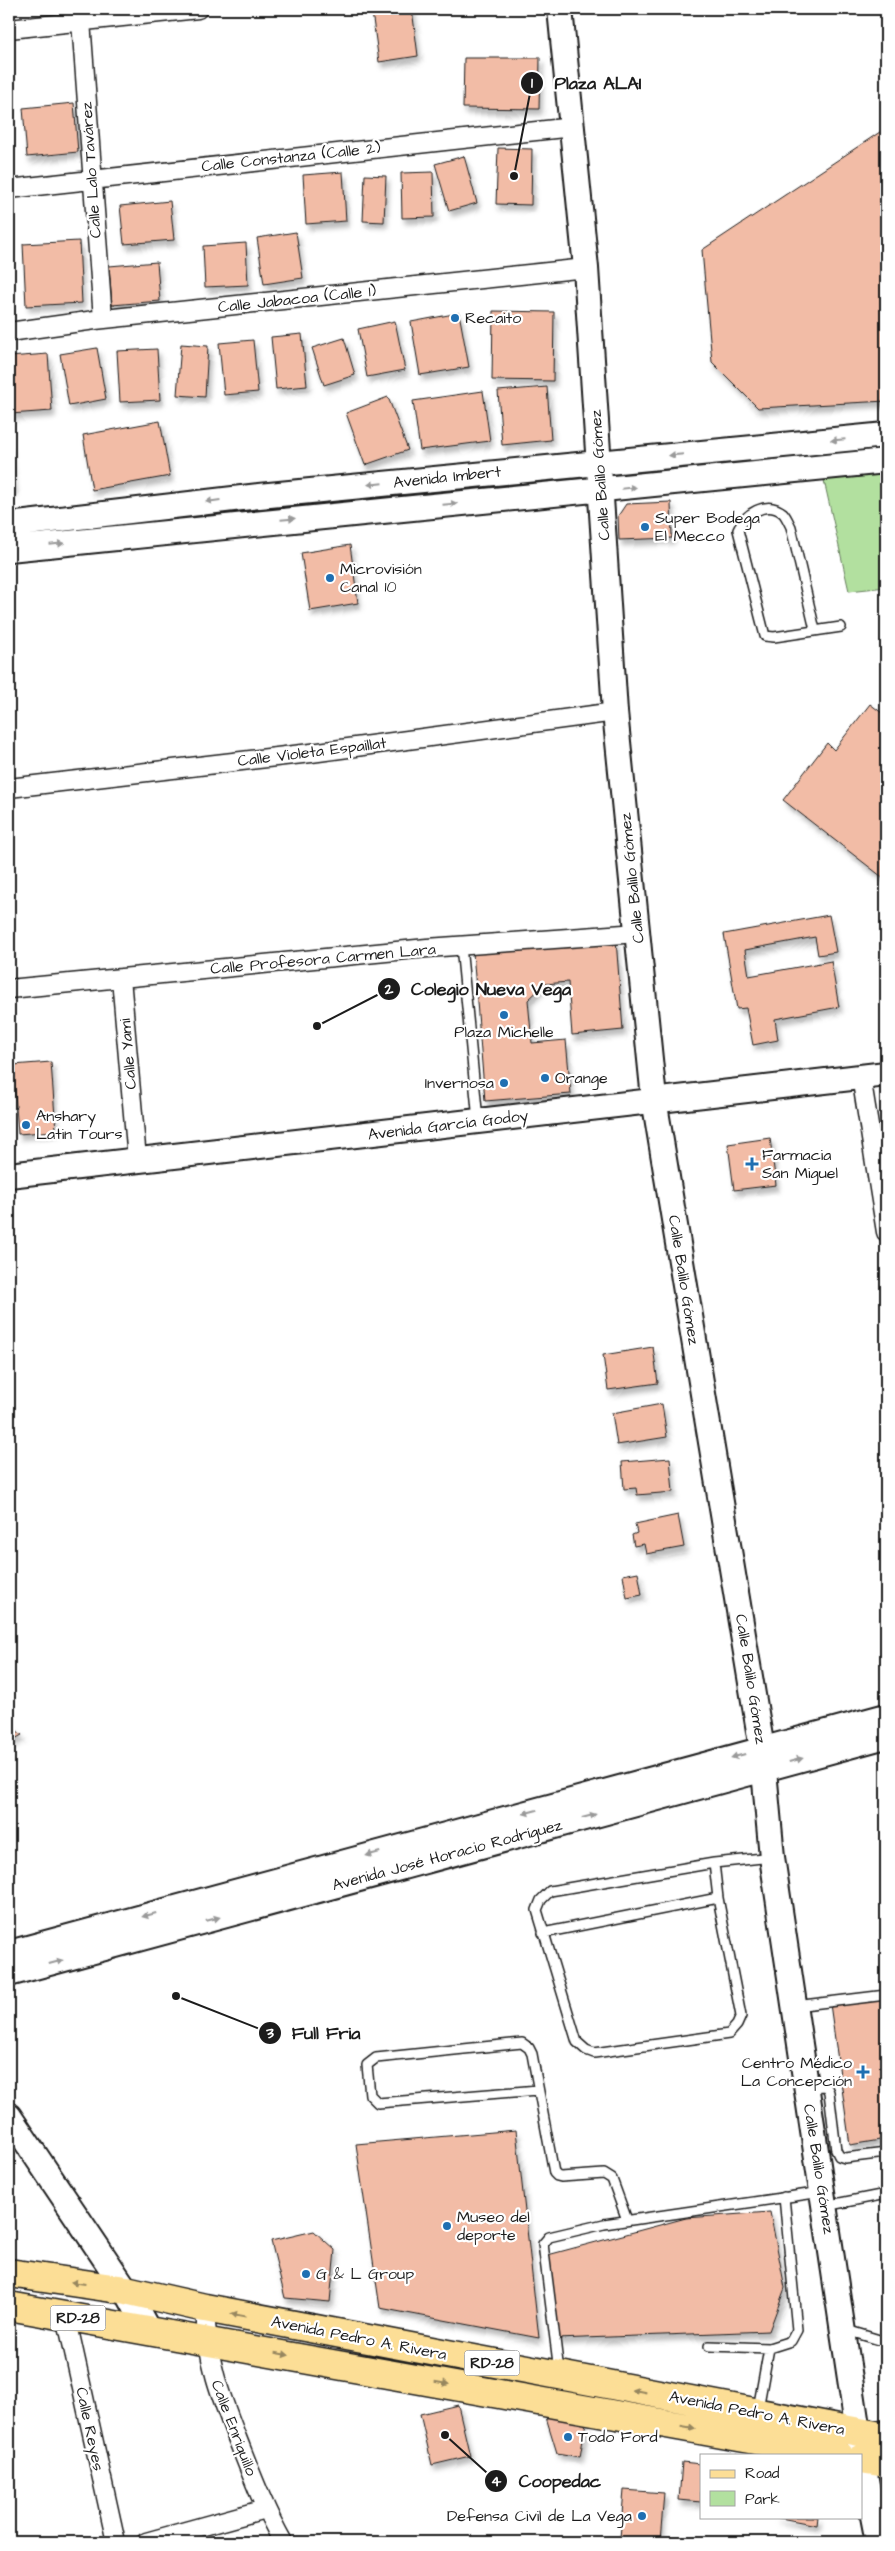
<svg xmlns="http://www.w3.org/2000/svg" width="895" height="2551" viewBox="0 0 895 2551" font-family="'Architects Daughter',sans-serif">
<defs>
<filter id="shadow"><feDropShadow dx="3" dy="5.5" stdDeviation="2.5" flood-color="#0004"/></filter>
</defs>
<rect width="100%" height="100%" fill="#fff"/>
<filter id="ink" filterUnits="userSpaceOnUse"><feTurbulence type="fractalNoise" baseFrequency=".02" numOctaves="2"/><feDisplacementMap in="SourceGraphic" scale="10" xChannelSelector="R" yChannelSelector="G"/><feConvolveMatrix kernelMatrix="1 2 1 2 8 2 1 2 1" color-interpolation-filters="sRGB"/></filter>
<g filter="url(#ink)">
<path fill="#b2e09f" stroke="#677e5e" d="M886,439V455L609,483V468Z
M589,468L591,484L268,515L266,499Z
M886,470V587L849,591L823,476Z"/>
<path fill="#f2bca6" stroke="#1c1c1c" filter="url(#shadow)" d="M398,9H412L418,56L379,62L372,12Z
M464,58H540L539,109L463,108Z
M74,103L78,152L27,157L23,108Z
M886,128V401L758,408L712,362L702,250Z
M498,148L532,149L531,205L496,204Z
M464,156L477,203L449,211L435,164Z
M343,172L346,221L306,224L303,175Z
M433,172L434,217L402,218L401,173Z
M365,175L386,176L384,222L363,221Z
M170,201L174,240L124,244L120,206Z
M296,232L303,278L264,284L257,238Z
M79,241L82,303L26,306L23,244Z
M246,243L248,285L205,287L203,246Z
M157,262L160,301L112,305L109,266Z
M493,311L554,312L553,381L492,380Z
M459,313L469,367L420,375L411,322Z
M395,321L405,370L367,377L358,329Z
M302,334L307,386L276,389L271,337Z
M344,338L355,375L324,385L312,348Z
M253,340L258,392L224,395L219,343Z
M181,344L208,346L205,397L177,395Z
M97,348L106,399L69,406L60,354Z
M157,349L160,400L120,402L117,351Z
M48,354L52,411L10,414L9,357Z
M547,387L551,440L502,445L498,391Z
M483,391L490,441L420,450L413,401Z
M388,397L408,450L365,465L346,413Z
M160,421L170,476L92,490L83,435Z
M9,445L14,490L9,491Z
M671,502L672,538L619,540L618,516L626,504Z
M350,545L358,603L310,611L301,553Z
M870,704L886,716V880L783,800L827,743L834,750Z
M829,915L836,952L818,955L815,937L745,950L749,976L831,961L839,1007L775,1019L778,1040L753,1045L746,1008L737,1009L724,934Z
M616,940L623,1030L572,1035L568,982L545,984L528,1000L532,1043L566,1040L571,1094L485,1101L473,952Z
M51,1062L56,1131L18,1134L13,1065Z
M770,1138L776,1185L734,1190L728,1144Z
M653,1347L658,1383L608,1390L603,1355Z
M662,1404L667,1437L617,1445L612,1413Z
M670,1458L673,1492L637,1495L636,1488L624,1489L622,1462Z
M678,1515L684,1547L646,1554L644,1544L634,1546L632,1535L637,1533L635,1524Z
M638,1572L642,1595L627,1598L623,1575Z
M9,1724L22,1735L9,1742Z
M886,1999V2139L850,2145L830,2004Z
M516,2130L539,2338L380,2308L356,2144Z
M770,2212L785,2288L769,2331L557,2339L544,2256L686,2218Z
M314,2231L335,2250L330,2302L285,2298L271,2241Z
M458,2405L470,2456L432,2465L420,2414Z
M545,2414L586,2422L580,2457L557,2453Z
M682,2462L701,2464V2502L679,2500Z
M624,2490L664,2493L660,2541L620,2538Z
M775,2517H818L817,2525Z"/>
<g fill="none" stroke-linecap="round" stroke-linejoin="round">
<defs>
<path id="lane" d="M815,630L791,527C789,523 786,516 783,513C766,499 744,515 738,530L765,636L774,637L841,627
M461,946L478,1120
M714,1863L718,1898L741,2016L737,2025L729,2034L594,2053L586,2050L577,2042L537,1910L541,1900L550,1891L714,1863L772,1857
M543,1933L718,1898
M795,2006L886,1995
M807,2087L826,2086L829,2092L836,2150L839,2156L845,2158L886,2153
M538,2090L378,2103L370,2095L367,2065L376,2058L522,2043L529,2048L532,2054L554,2173L557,2176L561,2177L604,2174L612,2179L627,2220
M825,2206L886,2194
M843,2329L886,2342
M709,2346L769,2348L791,2341L797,2330L784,2197
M559,2371L543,2244L549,2237L604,2224L822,2192
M758,2409L769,2348"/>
<path id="street" d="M81,21L103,319
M9,29L198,9
M9,189L573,127
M9,332L95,320L586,268
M9,788L311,753L615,712
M121,978L137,1159
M9,989L427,948L638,933
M861,1076L886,1232
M205,2308C207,2364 221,2397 241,2448C254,2481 266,2512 283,2542
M66,2316L116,2542
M146,2542L265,2509"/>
<path id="secondary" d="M560,9L586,268L615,712L654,1099L762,1749L772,1857L862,2459L878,2542
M9,525L259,496L886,435
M9,549C301,517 594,492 886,461
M9,1175L886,1074
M9,1953L886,1716
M9,1974L886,1736
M9,2116L126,2290L148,2330"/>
<path id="primary" d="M9,2273L126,2290L205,2308L886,2437
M9,2306L839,2455
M861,2459L886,2463"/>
</defs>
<use href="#lane" stroke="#1c1c1c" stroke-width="12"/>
<use href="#street" stroke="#1c1c1c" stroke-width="21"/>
<use href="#secondary" stroke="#1c1c1c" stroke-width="28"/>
<use href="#primary" stroke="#1c1c1c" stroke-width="31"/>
<use href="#lane" stroke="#fff" stroke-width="9"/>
<use href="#street" stroke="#fff" stroke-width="18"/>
<use href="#secondary" stroke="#fff" stroke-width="24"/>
<use href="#primary" stroke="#fcde96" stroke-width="28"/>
</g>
<defs><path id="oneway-solid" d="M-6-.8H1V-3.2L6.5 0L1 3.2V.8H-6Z" transform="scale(1.25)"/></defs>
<g fill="#999">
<use href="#oneway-solid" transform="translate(838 440) rotate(175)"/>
<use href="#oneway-solid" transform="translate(676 455) rotate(175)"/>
<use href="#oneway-solid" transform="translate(375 484) rotate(174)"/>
<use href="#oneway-solid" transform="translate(629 488) rotate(-6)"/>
<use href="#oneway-solid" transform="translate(213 501) rotate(173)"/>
<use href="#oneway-solid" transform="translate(450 504) rotate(-5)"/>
<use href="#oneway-solid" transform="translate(288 519) rotate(-5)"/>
<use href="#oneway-solid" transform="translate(57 544) rotate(-6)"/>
<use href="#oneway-solid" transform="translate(738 1756) rotate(165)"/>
<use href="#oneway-solid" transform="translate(796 1760) rotate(-15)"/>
<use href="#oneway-solid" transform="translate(530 1812) rotate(165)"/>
<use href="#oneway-solid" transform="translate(589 1816) rotate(-15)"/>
<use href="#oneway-solid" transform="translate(373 1854) rotate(165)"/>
<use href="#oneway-solid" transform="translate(149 1915) rotate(165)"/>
<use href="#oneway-solid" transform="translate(213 1919) rotate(-15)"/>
<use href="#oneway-solid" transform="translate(56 1962) rotate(-15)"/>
</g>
<g fill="#97875f">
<use href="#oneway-solid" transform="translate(78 2283) rotate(-172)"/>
<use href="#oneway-solid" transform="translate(238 2315) rotate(-169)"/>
<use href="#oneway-solid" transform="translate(282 2354) rotate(10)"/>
<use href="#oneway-solid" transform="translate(442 2383) rotate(10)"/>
<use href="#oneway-solid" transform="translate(639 2391) rotate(-169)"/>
<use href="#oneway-solid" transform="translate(688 2427) rotate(10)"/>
</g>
</g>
<g fill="#1f6fb2" stroke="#fff" stroke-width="2">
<circle cx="455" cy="318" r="5"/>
<circle cx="645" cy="527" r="5"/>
<circle cx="330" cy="578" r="5"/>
<circle cx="504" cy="1015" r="5"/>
<circle cx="545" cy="1078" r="5"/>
<circle cx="504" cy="1083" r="5"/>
<circle cx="26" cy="1125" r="5"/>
<path d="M749.5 1156.5h5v5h5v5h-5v5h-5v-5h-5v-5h5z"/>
<path d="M860.5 2064.5h5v5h5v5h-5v5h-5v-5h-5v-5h5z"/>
<circle cx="447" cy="2226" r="5"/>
<circle cx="306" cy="2274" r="5"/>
<circle cx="568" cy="2437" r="5"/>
<circle cx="642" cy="2516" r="5"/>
</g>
<g text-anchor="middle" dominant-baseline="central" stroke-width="4.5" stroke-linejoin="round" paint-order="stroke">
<g fill="#fff" stroke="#606060" stroke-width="1">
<rect x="50.5" y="2305.5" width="55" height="25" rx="4"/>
<rect x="464.5" y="2350.5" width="55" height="25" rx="4"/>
</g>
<g font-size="15" font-weight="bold" fill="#1c1c1c">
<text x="78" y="2318">RD-28</text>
<text x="492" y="2363">RD-28</text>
</g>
<g font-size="16" fill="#1c1c1c" stroke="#fff">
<text transform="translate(291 157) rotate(-6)">Calle Constanza (Calle 2)</text>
<text transform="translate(91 170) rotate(-94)">Calle Lalo Tavárez</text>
<text transform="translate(297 299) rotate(-6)">Calle Jabacoa (Calle 1)</text>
<text transform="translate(600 475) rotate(-94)">Calle Balilo Gómez</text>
<text transform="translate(447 477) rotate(-6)">Avenida Imbert</text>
<text transform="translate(312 752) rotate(-7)">Calle Violeta Espaillat</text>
<text transform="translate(632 878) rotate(-96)">Calle Balilo Gómez</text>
<text transform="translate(323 959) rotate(-5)">Calle Profesora Carmen Lara</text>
<text transform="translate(128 1054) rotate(-95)">Calle Yami</text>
<text transform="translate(448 1125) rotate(-7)">Avenida García Godoy</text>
<text transform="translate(684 1280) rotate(81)">Calle Balilo Gómez</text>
<text transform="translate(751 1679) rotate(81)">Calle Balilo Gómez</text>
<text transform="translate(447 1855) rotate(-15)">Avenida José Horacio Rodríguez</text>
<text transform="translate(819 2169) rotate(81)">Calle Balilo Gómez</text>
<text transform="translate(359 2338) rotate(11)">Avenida Pedro A. Rivera</text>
<text transform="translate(757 2413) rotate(11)">Avenida Pedro A. Rivera</text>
<text transform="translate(234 2428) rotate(69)">Calle Enriquillo</text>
<text transform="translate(90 2429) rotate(78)">Calle Reyes</text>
</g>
<g font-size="16" fill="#1c1c1c" stroke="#fff" text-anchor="start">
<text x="465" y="318">Recaito</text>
<text x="655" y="518">Super Bodega<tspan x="655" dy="18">El Mecco</tspan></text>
<text x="340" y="569">Microvisión<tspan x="340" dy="18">Canal 10</tspan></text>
<text x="504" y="1032" text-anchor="middle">Plaza Michelle</text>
<text x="555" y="1078">Orange</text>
<text x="494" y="1083" text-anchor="end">Invernosa</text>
<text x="36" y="1116">Anshary<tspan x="36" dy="18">Latin Tours</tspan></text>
<text x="762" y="1155">Farmacia<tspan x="762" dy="18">San Miguel</tspan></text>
<text x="852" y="2063" text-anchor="end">Centro Médico<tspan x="852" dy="18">La Concepción</tspan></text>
<text x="457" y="2217">Museo del<tspan x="457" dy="18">deporte</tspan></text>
<text x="316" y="2274">G &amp; L Group</text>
<text x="578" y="2437">Todo Ford</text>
<text x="632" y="2516" text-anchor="end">Defensa Civil de La Vega</text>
</g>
</g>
<path fill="none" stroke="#1c1c1c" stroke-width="2" d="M514 176L532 83M317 1026L389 989M176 1996L270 2033M445 2435L496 2481"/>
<g fill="#1c1c1c" stroke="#fff" stroke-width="2">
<circle cx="514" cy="176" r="5"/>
<circle cx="317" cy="1026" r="5"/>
<circle cx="176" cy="1996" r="5"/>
<circle cx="445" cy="2435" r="5"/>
<circle cx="532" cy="83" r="12"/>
<circle cx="389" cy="989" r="12"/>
<circle cx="270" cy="2033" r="12"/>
<circle cx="496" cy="2481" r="12"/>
</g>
<g font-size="15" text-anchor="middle" font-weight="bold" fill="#fff">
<text x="532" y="88">1</text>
<text x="389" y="994">2</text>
<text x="270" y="2038">3</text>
<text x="496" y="2486">4</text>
</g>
<g font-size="18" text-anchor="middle" font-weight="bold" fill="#1c1c1c" stroke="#fff" stroke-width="4.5" stroke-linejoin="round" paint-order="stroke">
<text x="598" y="89">Plaza ALAI</text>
<text x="491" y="995">Colegio Nueva Vega</text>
<text x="326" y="2039">Full Fria</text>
<text x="560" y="2487">Coopedac</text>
</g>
<rect width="895" height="2551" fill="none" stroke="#fff" stroke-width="30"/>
<rect x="15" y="15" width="865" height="2521" fill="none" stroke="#1c1c1c" stroke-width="2" filter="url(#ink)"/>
<rect x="700" y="2454" width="162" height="65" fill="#ffffff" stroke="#a4a4a4"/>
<rect x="710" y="2470" width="25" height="8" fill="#fcde96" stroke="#a4a4a4"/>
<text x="745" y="2478" font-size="15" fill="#1c1c1c">Road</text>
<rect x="710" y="2491" width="25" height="15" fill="#b2e09f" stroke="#a4a4a4"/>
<text x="745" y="2504" font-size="15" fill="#1c1c1c">Park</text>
</svg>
